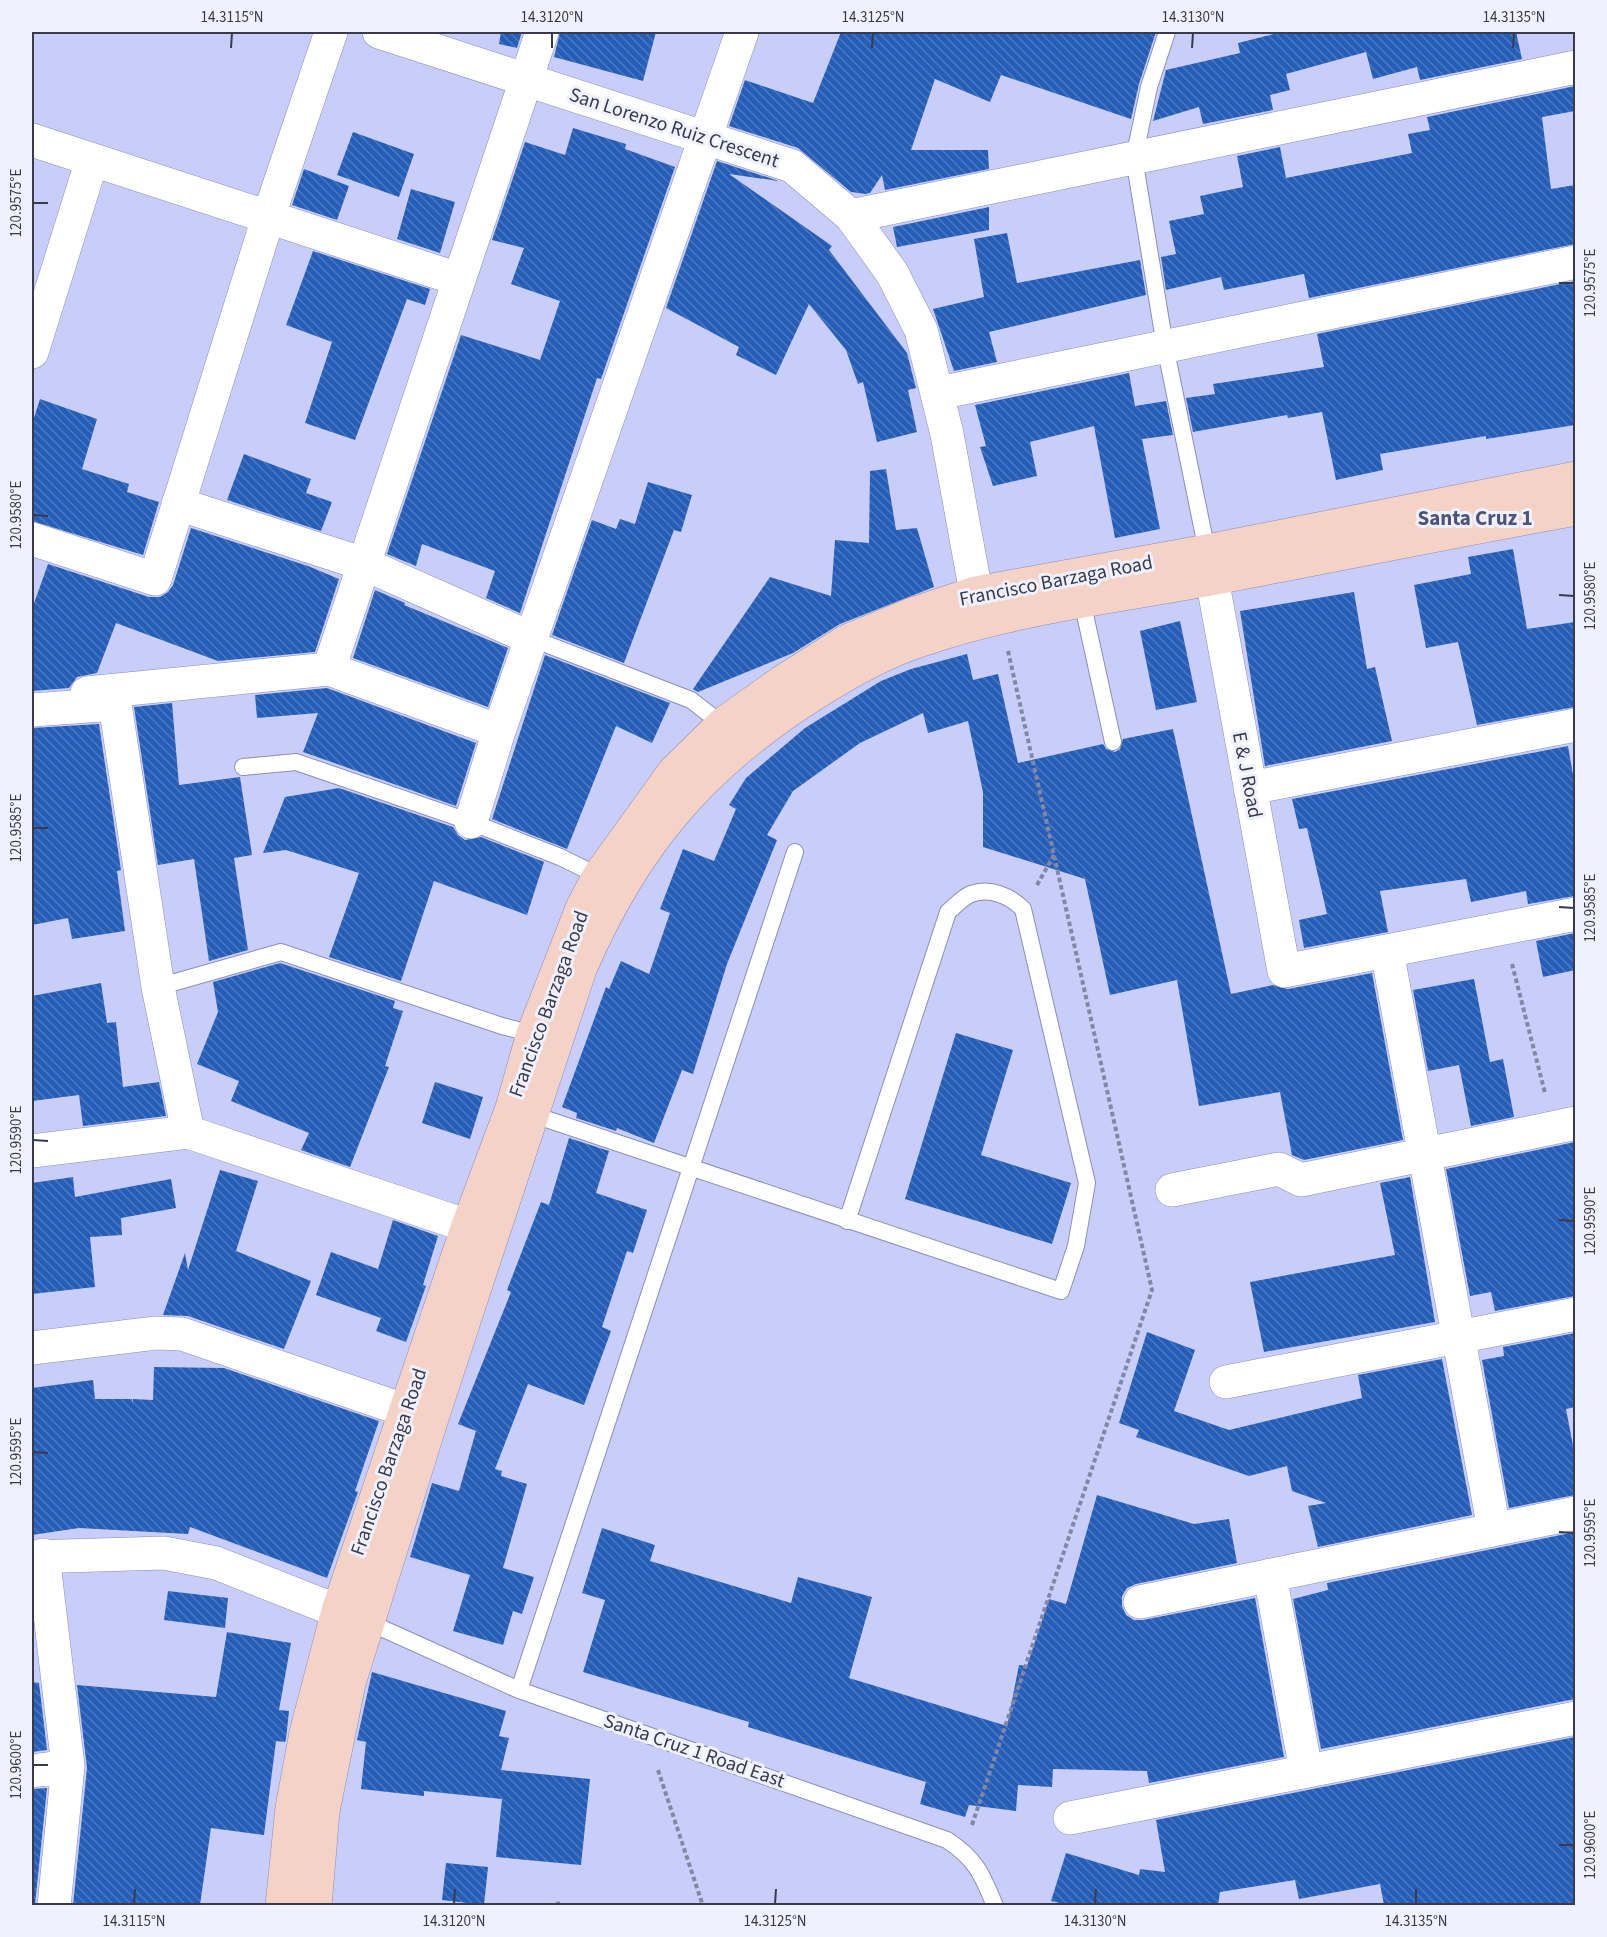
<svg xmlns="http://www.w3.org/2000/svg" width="1607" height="1937" viewBox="0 0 1607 1937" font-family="'Source Sans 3',sans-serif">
<defs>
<pattern id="building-back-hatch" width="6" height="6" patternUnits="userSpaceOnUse" patternTransform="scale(1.5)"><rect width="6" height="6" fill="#255eb8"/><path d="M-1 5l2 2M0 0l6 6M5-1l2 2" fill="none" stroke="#4d78bc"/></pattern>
</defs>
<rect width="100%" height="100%" fill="#c8cef9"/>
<path fill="url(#building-back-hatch)" d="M501,32H522L517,48L499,44Z
M560,32H656L643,81L554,57Z
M841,32H1156L1139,84L1131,119L1001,75L990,102L935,79L911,150H988L989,169L885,190L882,175L870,193L866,194L851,192L798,148L729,126L745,80L813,103Z
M1282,32H1516L1522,59L1420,80L1417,67L1373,79L1366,52L1286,74L1290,90L1270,95L1273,110L1203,124L1199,107L1153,121L1166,70L1240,53L1238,43Z
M1575,86V111L1542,117L1551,189L1575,185V244L1309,298L1304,274L1224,290L1221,277L1166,290L1161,257L1176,254L1169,221L1204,214L1200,196L1243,187L1237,156L1280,147L1286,178L1412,153L1408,134L1430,130L1427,117Z
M573,128L626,144L625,149L675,167L601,379L597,378L520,613L486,598L495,571L422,544L416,566L387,554L461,335L540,360L560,301L511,284L524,248L492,240L525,142L565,155Z
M353,132L414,154L399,197L337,175Z
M717,161L779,181L729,174L832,246L829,250L907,353L916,388L908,390L917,432L877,442L863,382L858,384L846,350L809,304L776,375L736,355L739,347L666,308Z
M304,169L349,186L337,220L292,205Z
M411,189L455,202L440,253L397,239Z
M989,207V230L897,247L893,227Z
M1007,233L1017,283L1140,260L1146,295L989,332L997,362L954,371L933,309L984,297L974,239Z
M313,251L430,289L425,305L407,299L355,440L305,423L332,342L286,325Z
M1575,281V425L1486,439V436L1380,454L1383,470L1336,480L1322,412L1288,418L1287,415L1193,432L1186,398L1215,394L1213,384L1324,367L1317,334Z
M1129,373L1135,406L1166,401L1173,435L1142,439L1160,529L1115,538L1094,426L1030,442L1037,476L993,486L980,447L986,446L975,405Z
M40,399L97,419L82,469L129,484L127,492L159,502L143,555L32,521V424Z
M244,454L311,479L306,493L332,502L321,531L227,500Z
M886,469L896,530L917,528L934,587L840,624L793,653L698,692L693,689L770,577L831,596L835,540L869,543L870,471Z
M648,482L692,495L681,532L674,530L624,663L552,635L592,520L616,529L620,519L635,524Z
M191,528L308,566L339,579L315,652L218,661L116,623L97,673L77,677L69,688L32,691V609L48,564L149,597H160L168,592L173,585Z
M1513,549L1527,629L1575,622V707L1477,725L1458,642L1426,648L1414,585L1471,574L1468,557Z
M375,590L405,603L404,605L508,648L488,707L353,658Z
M1354,592L1367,669L1375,667L1392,741L1265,766L1240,611Z
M1180,621L1197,702L1156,710L1140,631Z
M967,654L973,680L998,674L1018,763L1103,744L1106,749L1115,752L1120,749L1123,739L1173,729L1231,994L1273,985L1288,989L1372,973L1403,1140L1304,1160L1292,1155L1280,1092L1199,1106L1177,980L1110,995L1085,879L983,847V792L968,721L928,733L923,713L860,743L793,791L767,835L777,840L727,964L693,1074L682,1070L654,1143L617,1128L616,1131L576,1118L577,1113L562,1107L606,987L609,989L621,961L649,974L670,913L660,909L683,849L714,861L736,809L729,805L746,778L805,728L881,681L911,669Z
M545,655L670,703L652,743L616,726L567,849L492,819Z
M327,688L476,743L456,806L303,752L318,713L257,718L255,695Z
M172,703L179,785L240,777L252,855L234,858L248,950L209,961L194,859L158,865L134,707Z
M99,724L121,870L117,871L125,931L72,939L68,918L32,925V728Z
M1568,746L1575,786V896L1528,904L1526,891L1471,902L1466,879L1380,891L1388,932L1304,948L1299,920L1327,914L1307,828L1299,829L1292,799Z
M339,788L453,827L458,835L465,840L481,837L544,862L527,915L434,881L401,981L329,957L359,873L286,850L263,853L285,797Z
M1575,933V970L1543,977L1536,941Z
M280,963L395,1001L393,1008L403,1011L385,1066L389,1067L350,1167L301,1150L309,1133L231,1101L239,1081L197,1064L218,1012L213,982Z
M1474,979L1490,1062L1503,1059L1514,1117L1471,1126L1459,1065L1428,1071L1413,990Z
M101,983L107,1023L116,1022L123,1087L159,1082L166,1116L83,1126L79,1095L32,1101V996Z
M956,1033L1013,1050L981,1155L1071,1183L1052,1244L905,1199Z
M435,1082L483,1097L470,1139L422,1123Z
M569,1138L609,1151L596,1193L647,1210L633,1253L627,1251L602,1327L611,1331L584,1405L528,1384L495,1469L502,1471L501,1476L527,1484L503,1568L534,1577L522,1614L513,1611L503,1645L453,1631L470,1575L410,1557L432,1483L459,1491L476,1431L458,1424L511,1292L507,1290L541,1202L549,1205Z
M1575,1142V1296L1495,1311L1491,1292L1470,1296L1446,1169Z
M220,1170L258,1181L236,1251L311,1281L284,1349L188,1316L163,1315L185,1253L188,1270Z
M73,1177L75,1197L171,1179L176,1208L121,1218L122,1235L90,1237L95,1287L32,1294V1183Z
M1410,1177L1435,1322L1264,1352L1250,1282L1395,1255L1380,1183Z
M393,1220L438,1236L423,1285L426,1286L406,1342L376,1331L381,1318L316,1295L331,1252L378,1269Z
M1147,1332L1195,1350L1174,1411L1229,1430L1362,1398L1358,1375L1442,1359L1472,1515L1318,1547L1308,1506L1326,1503L1292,1491L1287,1466L1249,1476L1136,1437L1139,1430L1119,1423Z
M1575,1333V1407L1566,1409L1575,1456V1495L1509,1508L1482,1360L1504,1356L1503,1347Z
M154,1367L224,1368L379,1421L355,1491L358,1492L327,1578L190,1527L188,1534L79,1528L32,1535V1388L93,1380L95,1399H132V1403L133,1399L153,1400Z
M1097,1495L1194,1524L1229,1519L1237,1563L1136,1584L1127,1588L1122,1596V1606L1126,1615L1134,1620H1143L1255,1598L1284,1757L1149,1783L1147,1771L1053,1769L1052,1787L1018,1785L1016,1811L969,1805L965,1817L920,1804L926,1782L748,1727L749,1722L583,1672L605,1600L582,1593L602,1528L655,1545L650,1561L791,1603L798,1577L872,1597L849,1678L1007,1726L1019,1665L1027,1666L1049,1599L1066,1604Z
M1575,1532V1699L1321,1749L1293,1599L1328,1590L1327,1583Z
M168,1591L228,1598L225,1628L164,1620Z
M227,1632L291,1643L279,1710L289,1711L286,1739L285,1742L276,1741L264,1835L211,1828L200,1905H73L87,1768L77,1685L216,1697Z
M372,1672L506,1711L499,1736L509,1738L501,1770L590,1779L581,1865L496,1857L502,1799L424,1791V1796L361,1789L366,1742L357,1740Z
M32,1682L39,1683L47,1750L32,1752Z
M1575,1737V1905H1384L1380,1884L1299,1899L1295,1880L1220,1892L1218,1905H1068L1051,1901L1066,1853L1139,1875L1140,1869L1165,1872L1156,1820Z
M47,1788L35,1905H32V1789Z
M446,1863L488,1867L484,1905L442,1900Z"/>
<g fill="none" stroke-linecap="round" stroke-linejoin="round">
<defs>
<path id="lane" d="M1167,32L1149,87L1134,158L1165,346L1207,551
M1082,601L1113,742
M533,639L691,700L727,728
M243,767L296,762L471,822L560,857L599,876
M158,987L281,952L502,1026L533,1034
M528,1113L1061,1291L1076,1246L1087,1183L1023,909C1010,896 990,887 971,894C963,897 954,907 948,912L847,1221
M368,1622L519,1690L947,1840C976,1859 982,1874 995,1906
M519,1690L795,852"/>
<path id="street" d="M379,32L792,166L851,216L892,273L921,330L947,434L981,620
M32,140L458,279
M851,216L1576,67
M32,352L92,160
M939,393L1576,262
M178,504L364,564L533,639
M32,539L155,579L268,218L331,32
M1207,551L1284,971L1576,914
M329,669L542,32
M87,693L329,669L499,731
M32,710L115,704L158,987L188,1132
M1250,788L1576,725
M471,822L499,731L742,32
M1387,951L1494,1529
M32,1151L188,1132L468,1226
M1172,1190L1279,1169L1301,1180L1576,1123
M32,1348L156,1333L182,1334L407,1411
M1226,1382L1576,1314
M43,1555L68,1766L54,1906
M32,1557L164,1553L216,1563L363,1621
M1270,1575L1306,1771
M1140,1602L1576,1513
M32,1771L68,1766
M1070,1818L1576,1718"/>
<path id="secondary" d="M282,1906L292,1808L306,1733L338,1611L468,1226L512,1108L533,1034L583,906L599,876L674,772L723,724L782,682L847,641L910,615L976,593L1207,551L1576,478
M315,1906L323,1811L349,1683L432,1418L580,969C634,844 702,764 817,692C850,671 884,652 921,640C1014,608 1114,597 1210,579C1332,556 1453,531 1576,509"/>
</defs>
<use href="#lane" stroke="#8a8fb7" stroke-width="18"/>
<use href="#street" stroke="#8a8fb7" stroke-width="34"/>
<use href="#secondary" stroke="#8a8fb7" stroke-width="34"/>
<path stroke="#8387a6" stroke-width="4" stroke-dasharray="4.5 3" stroke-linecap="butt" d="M1037,885L1054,855
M1512,964L1545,1093
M658,1770L703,1906
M972,1825L1152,1290L1008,651
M558,1906V1901"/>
<use href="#lane" stroke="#fff" stroke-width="16"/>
<use href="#street" stroke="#fff" stroke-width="33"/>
<use href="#secondary" stroke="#f5d2c6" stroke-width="33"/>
</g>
<path fill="none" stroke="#393b4d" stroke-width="2" d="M231,48L232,33M552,48V33M872,48L873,33M1192,48L1193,33M1513,48L1514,33M33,203H48M1559,283H1574M33,515L48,516M1559,595L1574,596M33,828H48M1559,907L1574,908M33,1140L48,1141M1559,1220L1574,1221M33,1452L48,1453M1559,1532L1574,1533M33,1765H48M1559,1845H1574M134,1904L135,1889M454,1904L455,1889M775,1904L776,1889M1095,1904L1096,1889M1416,1904V1889"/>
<g text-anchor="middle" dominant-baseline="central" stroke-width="6" stroke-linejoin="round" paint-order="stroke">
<g font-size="20" fill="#393b4d" stroke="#eff1fe">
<text transform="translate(674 128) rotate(18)">San Lorenzo Ruiz Crescent</text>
<text transform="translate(1056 581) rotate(-11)">Francisco Barzaga Road</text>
<text transform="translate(1247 775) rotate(79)">E &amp; J Road</text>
<text transform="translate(549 1004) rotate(-70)">Francisco Barzaga Road</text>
<text transform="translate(389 1462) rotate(-71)">Francisco Barzaga Road</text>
<text transform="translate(694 1751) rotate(19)">Santa Cruz 1 Road East</text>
</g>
<g font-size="21" font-weight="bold" fill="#505378" stroke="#eff1fe">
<text x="1475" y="518">Santa Cruz 1</text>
</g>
</g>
<rect width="1607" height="1937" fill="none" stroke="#eff1fe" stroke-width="66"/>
<rect x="33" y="33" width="1541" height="1871" fill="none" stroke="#393b4d" stroke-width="2"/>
<g font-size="15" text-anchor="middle" fill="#393b4d">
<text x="232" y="22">14.3115°N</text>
<text x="552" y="22">14.3120°N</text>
<text x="873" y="22">14.3125°N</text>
<text x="1193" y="22">14.3130°N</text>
<text x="1514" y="22">14.3135°N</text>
<text transform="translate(16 203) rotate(-90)" y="5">120.9575°E</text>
<text transform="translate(1590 283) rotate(-90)" y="5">120.9575°E</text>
<text transform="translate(16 515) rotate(-90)" y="5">120.9580°E</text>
<text transform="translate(1590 596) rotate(-90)" y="5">120.9580°E</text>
<text transform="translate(16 828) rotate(-90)" y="5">120.9585°E</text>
<text transform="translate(1590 908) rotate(-90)" y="5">120.9585°E</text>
<text transform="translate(16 1140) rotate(-90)" y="5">120.9590°E</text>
<text transform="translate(1590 1221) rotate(-90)" y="5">120.9590°E</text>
<text transform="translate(16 1452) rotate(-90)" y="5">120.9595°E</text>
<text transform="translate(1590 1533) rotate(-90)" y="5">120.9595°E</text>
<text transform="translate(16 1765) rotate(-90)" y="5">120.9600°E</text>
<text transform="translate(1590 1845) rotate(-90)" y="5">120.9600°E</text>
<text x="134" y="1926">14.3115°N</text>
<text x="454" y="1926">14.3120°N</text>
<text x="775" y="1926">14.3125°N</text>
<text x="1095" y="1926">14.3130°N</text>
<text x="1416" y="1926">14.3135°N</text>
</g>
</svg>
